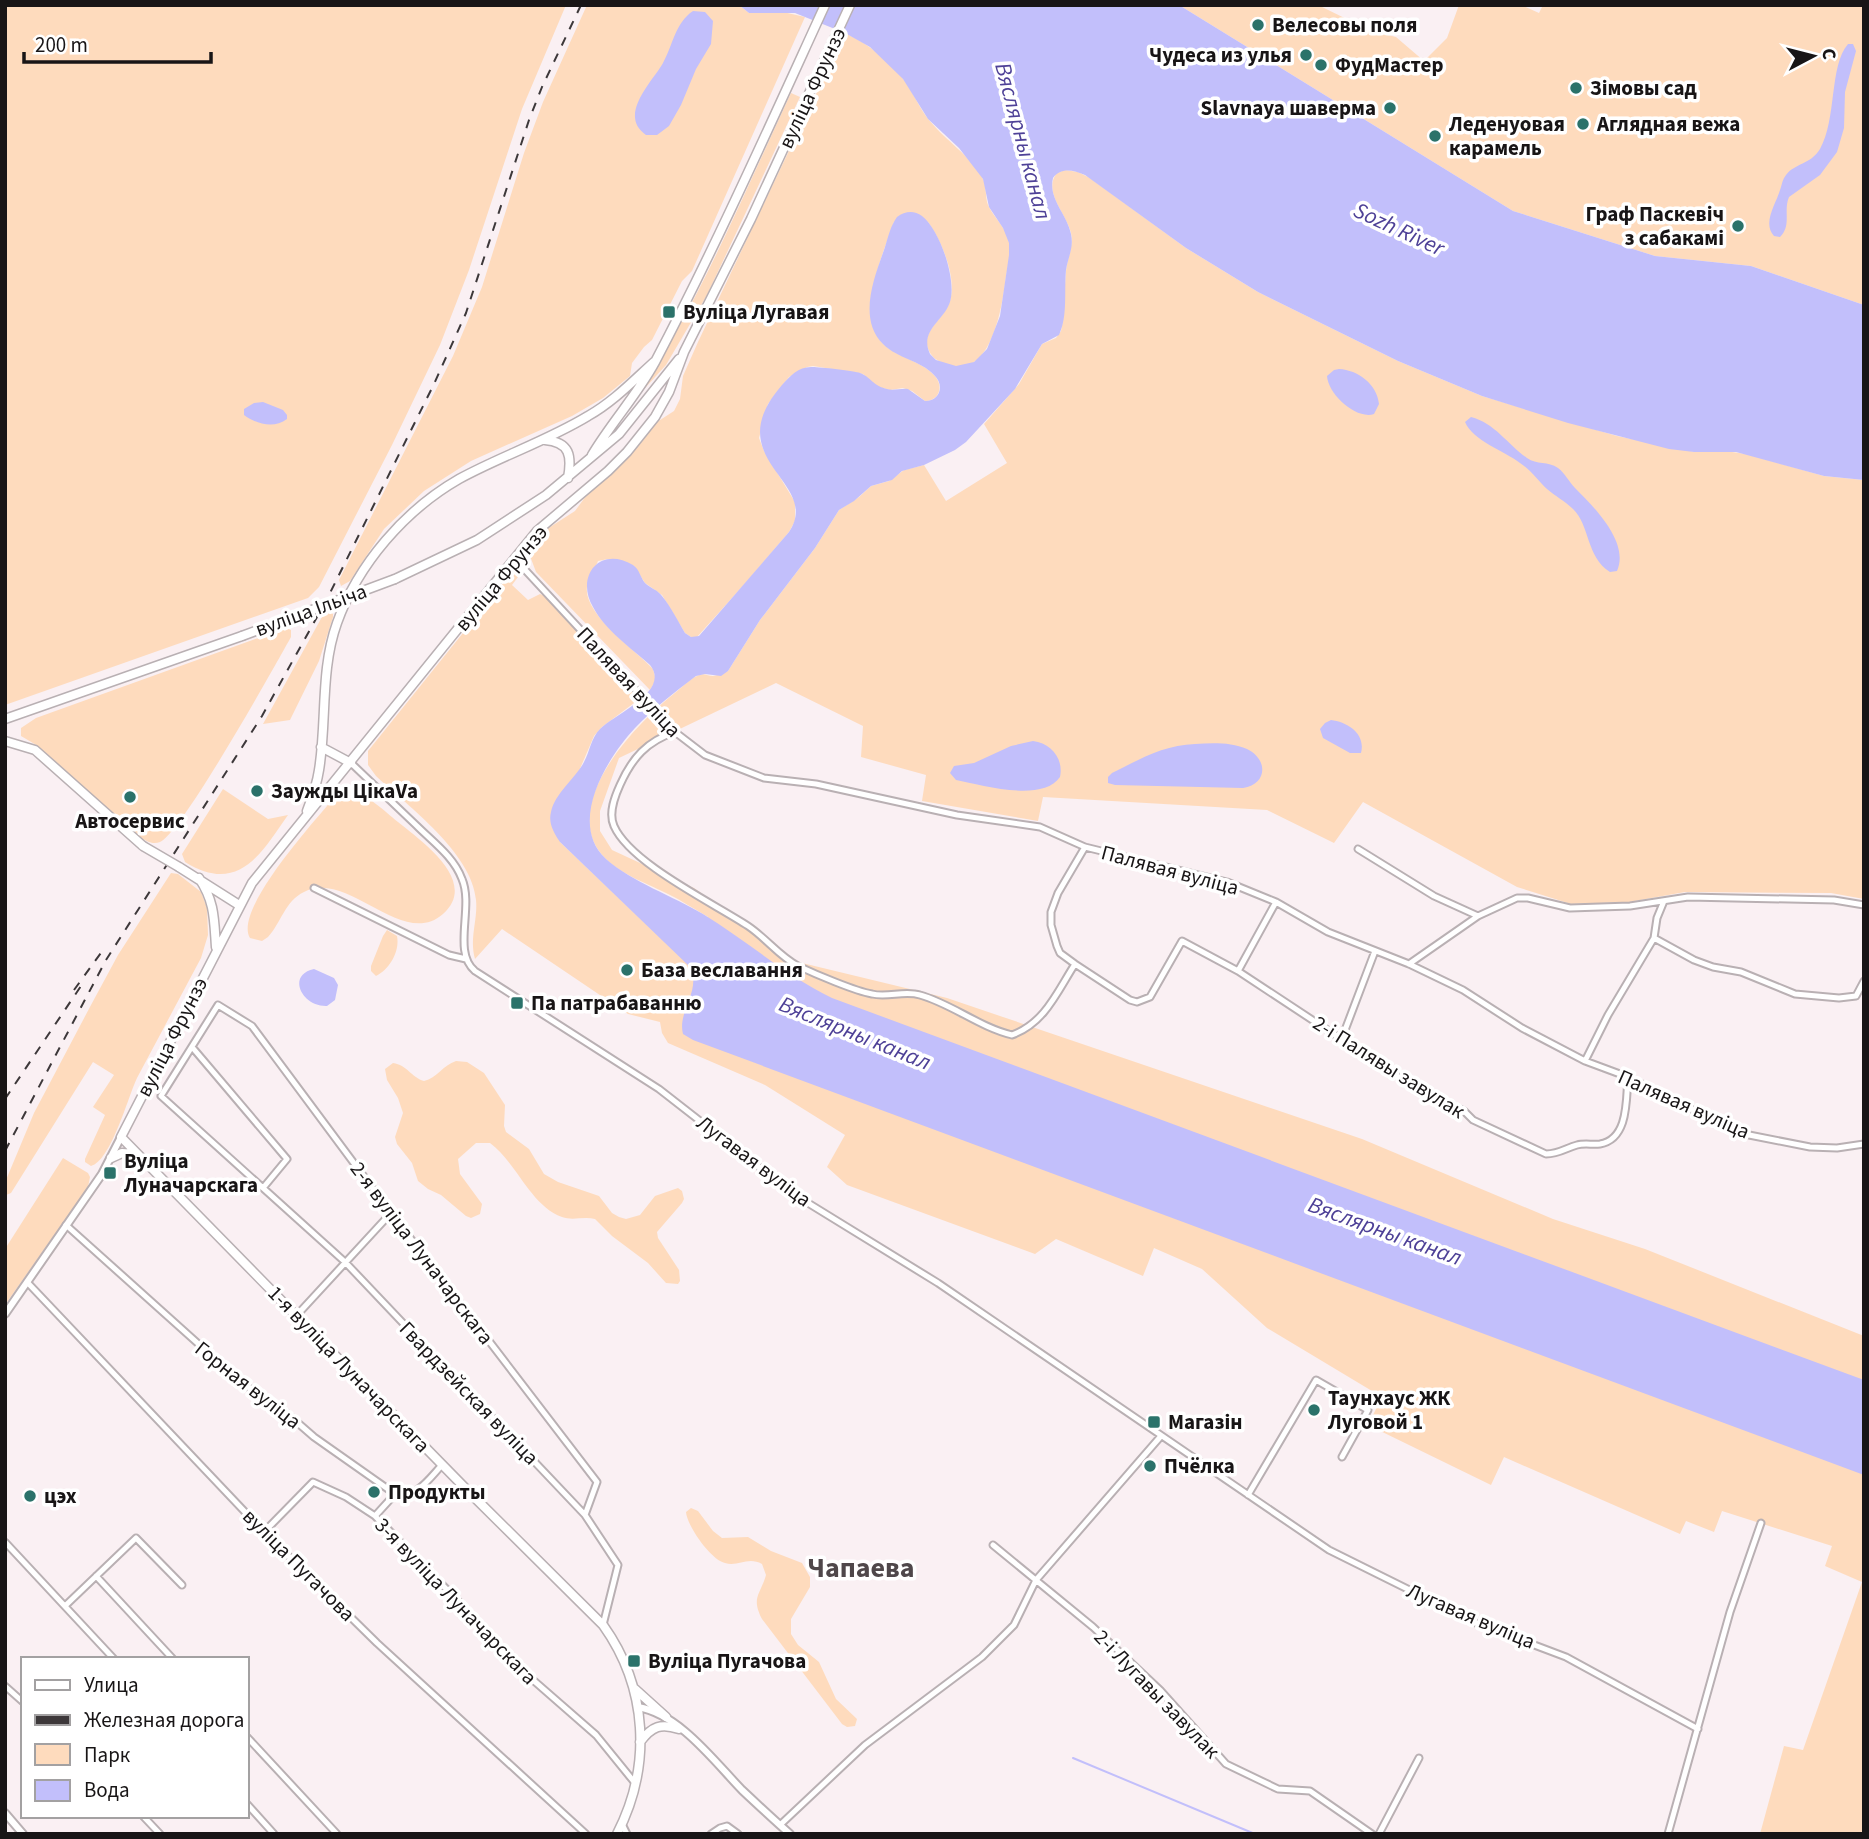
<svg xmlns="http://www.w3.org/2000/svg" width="1869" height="1839" viewBox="0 0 1869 1839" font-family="'Source Sans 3',sans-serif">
<rect width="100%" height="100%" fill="#faf0f3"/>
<path fill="#fedbbd" d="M5,5H566L522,109L469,270L440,345L392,445L319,587L308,598L5,705Z
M587,5H739L749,13L783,12L805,17L692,271L682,281L652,340L644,347L632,363L630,376L603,398L572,416L471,461L424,491L384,529L350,581L341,586L339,580L453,356L482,287L524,153L543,102Z
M1179,5H1318L1371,31L1396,37L1424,61L1447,38L1459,5H1521L1539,13L1543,5H1864V305L1751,266L1655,256L1513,211Z
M845,33C869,44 892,62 907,84C915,96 920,109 929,120C946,141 970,155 983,179C987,188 985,197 988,205C994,218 1006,227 1009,242C1012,256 1006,271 1005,284C1000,320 986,392 934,358C913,334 944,321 950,301C957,277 942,242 928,222H894C883,254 852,322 888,348C902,358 922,362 934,375C944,385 940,401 925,401L912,391L903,388L890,390L875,386L863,374L813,366L807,367L789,377L768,404L759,438L764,451L795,502V521L789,532L750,578L697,637H691L685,633L662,595L645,583L634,566L608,559L598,561C595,569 588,579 587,587C583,614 636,650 653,669L656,680L650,690L536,572L530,556L536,539L547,529L575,511L586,496L615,471L636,449L657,422L674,411L680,399L683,376L698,342Z
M791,93L800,97L707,295L666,365L636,398C699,303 743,196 791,93Z
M1065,170L1078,172L1090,178L1186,248L1258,292L1398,361L1482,396L1617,436L1695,452L1725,451L1746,454L1824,476L1864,480V899L1831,893L1685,892L1629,902L1571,904L1517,887L1363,802L1334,843L1267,810L1043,797L1038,821L922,801L926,775L861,757L863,726L776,683L619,758L600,811V831L612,850L694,888L798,962L947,998L1362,1139L1553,1219L1645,1249L1864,1336V1834H1760L1784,1746L1803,1750L1862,1582L1825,1566L1832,1546L1722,1511L1714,1532L1686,1521L1680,1534L1504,1457L1491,1485L1368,1425L1382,1397L1267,1328L1202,1269L1154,1248L1143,1276L1056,1239L1035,1254L847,1185L827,1167L845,1135L765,1085L668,1043L662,1033L660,1022L628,1014L502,929L475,959C469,938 478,920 476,900C472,853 409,807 376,776L368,765V751L512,572H520L521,573L512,585L528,600L540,594L547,597L642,697L602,727L594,736L579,771L560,842L687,963L708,917C694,909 681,900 666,893C644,882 614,872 599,851C562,799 639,721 676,692C683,686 690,679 697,676C704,672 707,676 713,676C717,676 724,672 728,671L760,620L815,548L839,510L859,497L871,486L889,481L904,470L924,465L946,501L1007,463L984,424L1019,384L1042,344L1056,338L1061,331C1065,311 1064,291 1066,271C1067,259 1074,245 1071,233C1067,215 1042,191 1057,173Z
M329,611L333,614V617L319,661L290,720L263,724L323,615Z
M286,628L291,630V637C275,666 181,834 160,842C153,845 146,841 140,837L38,746L21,736V728L36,718Z
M223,789L268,819L288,815C261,854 238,895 185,862L182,854Z
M349,791C368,794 383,810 398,822C420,840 480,881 443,914C402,950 348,869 304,892C285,901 281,923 268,937L262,941L250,938C233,911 313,823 332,800L342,792Z
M171,873L178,874L201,892L207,908L208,935L201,958L137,1078C128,1097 111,1161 91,1166L85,1162V1159L105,1115L93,1107L114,1075L93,1062L11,1193L6,1195V1180L34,1113L91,1005L118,955Z
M387,930L397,936C400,951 390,969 376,976L371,971V966L383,936Z
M456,1061L467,1062L484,1073L505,1105L504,1126L506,1132L529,1149L544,1174L558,1182L599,1196L612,1213L619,1217L626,1219L640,1215L655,1196L678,1188L682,1191L684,1199L682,1203L657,1232L658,1238L679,1270L680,1281L678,1284L666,1283L648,1263L612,1236L595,1219C584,1216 573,1221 562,1217C530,1205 517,1163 490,1143H476L458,1159L460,1174L482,1204L480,1214L471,1218L466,1216L441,1195L428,1189L418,1181L412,1163L397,1144L395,1137L403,1113L398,1098L387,1080L385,1069L393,1063C407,1065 411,1077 424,1081C437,1078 443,1065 456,1061Z
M63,1158L88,1173L90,1177L88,1187L5,1305V1249Z
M691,1508L698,1511L713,1531L722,1538L748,1537L771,1551L802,1563L810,1577V1587L791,1619V1634L798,1645L819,1662L836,1699L857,1719L855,1726L847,1727L842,1724L762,1619C751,1597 760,1596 766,1575L762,1564C748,1556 738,1567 725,1563C711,1560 687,1526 686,1512Z"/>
<path fill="#c2bffb" d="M739,5H1179L1513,211L1655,256L1751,266L1864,305V480L1824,476L1736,452H1694L1669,449L1568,423L1482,396L1398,361L1258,292L1186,248L1085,175C1073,170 1061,167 1053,178C1048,199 1067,214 1071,234C1074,248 1068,257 1066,270C1064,291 1068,316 1059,335L1042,344L1015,389L966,442L955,450L924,465L902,471L892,480L871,486L854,501L839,510L815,548L760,620L728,671L721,676L705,674L696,676C675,692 654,708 635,728C607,758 567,823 606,859C632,882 673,896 703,914C747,941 785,975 832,998L1864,1380V1475L693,1040L683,1034C677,1011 702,991 690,967L560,842C554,833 548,823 551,812C555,793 575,779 584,762C590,751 591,738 600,729C616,713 671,691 650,665C631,648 605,630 593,607C575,576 600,545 633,565C640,570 640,577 645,583C650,588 658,590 662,596C671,607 678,621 685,633L691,637L699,636L789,532C823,481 716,461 782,385C791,375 799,366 813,367C819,367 856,371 860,373C871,377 873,386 887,389C893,391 901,388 908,389L925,401C940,401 945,385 934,375C920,360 898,359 883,344C857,318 875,276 885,247C888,237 891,225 897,217C905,211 914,210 922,216C940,230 957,280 950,302C944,321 919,330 930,354L936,360L956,366L974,362L987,349L1000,316L1009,255V243L1003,228L989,207L983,179L959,148L928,119L903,79L870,47L845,33L795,13H749Z
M693,11L705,12L713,21L711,44L696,69L681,105L669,126L657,135H646C617,115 653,81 663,63C673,45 675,23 693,11Z
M1848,44H1853L1856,51L1845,92L1844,128L1837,152L1820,175L1789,197C1783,211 1792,225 1780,237L1774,236C1762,223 1776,204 1780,190C1782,185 1782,180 1786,175C1795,163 1810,165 1820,149C1837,119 1829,66 1848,44Z
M1339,369C1358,370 1377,384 1379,404L1374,414C1356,420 1328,394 1327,376L1334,370Z
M263,402L283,410L287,415V419C274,429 256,424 244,415V409L254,403Z
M1471,417C1495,423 1508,445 1527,458C1537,465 1548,461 1558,468C1565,473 1569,482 1575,488C1593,506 1630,542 1617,571L1610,572C1586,557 1590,525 1573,509C1565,501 1555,496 1547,489C1538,481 1531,470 1520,463C1505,451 1473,441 1465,422Z
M1331,720C1348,722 1366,734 1361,753H1350L1323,738L1320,729L1325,723Z
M1033,741C1051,743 1064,759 1060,777C1042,803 982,785 956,780L950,773L954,766L974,763L1011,746Z
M1195,744C1212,743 1231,742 1247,749C1268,759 1268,784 1243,788L1115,785L1108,783V777L1112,773C1140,759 1164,745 1195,744Z
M314,969L334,978L338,985L335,1000L327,1006C302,1007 286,975 314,969Z"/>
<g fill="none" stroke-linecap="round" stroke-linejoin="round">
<path stroke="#c2bffb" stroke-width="2" d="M1073,1758L1255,1834"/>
<defs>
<path id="minor" d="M515,559L675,732L705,755L764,778L816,784L957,815L1040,827L1085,847L1227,882L1276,902L1328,932L1409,964L1463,990L1522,1028L1585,1061L1628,1077L1739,1133L1810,1147L1837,1148L1864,1144
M675,732C647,741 632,758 620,785C615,796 608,813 614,826C630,863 713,903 748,926C766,938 780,957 798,966C815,974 855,991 872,994C888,998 904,990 920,995C952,1004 979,1027 1012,1035C1045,1023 1057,992 1075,964
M351,763C373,784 395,805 417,826C433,842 454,857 462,879C474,907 452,952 475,971L659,1089L795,1195L938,1283L1329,1550L1476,1623L1566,1657L1698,1729
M1085,847L1058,893L1051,912V925L1057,946L1060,953L1075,964L1130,1000L1137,1002L1150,997L1182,941L1238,971L1414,1087L1464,1111L1473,1120L1546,1154C1559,1154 1566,1148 1577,1145C1584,1143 1593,1145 1600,1144C1629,1139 1626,1099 1628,1077
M1358,849L1434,896L1478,916
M314,888L449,955L466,959
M1654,938L1694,960L1713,967L1741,972L1795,994L1839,998L1856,996L1864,981
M1409,964L1478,916L1517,898H1528L1570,908L1630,906L1688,897L1834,900L1864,905
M1238,971L1276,902
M1342,1038L1375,951
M192,1047L287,1159L263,1188
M1585,1061L1608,1015L1654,938L1657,918L1664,901
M66,1225L242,1383L283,1410L314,1437L395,1494C418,1497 427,1481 442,1465
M27,1282L264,1532L377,1643L586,1834
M297,1315L391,1213
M1248,1495L1316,1380L1368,1410L1342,1457
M585,1515L597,1482L391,1213L252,1026L218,1005L161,1096L345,1262L585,1515L618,1565L603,1625
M375,1516L395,1494
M264,1532L313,1482L346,1497L375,1516L462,1605L493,1645L596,1735L635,1783
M5,1542L114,1659
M993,1545L1093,1627L1160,1690L1226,1764L1278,1789L1310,1791L1372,1834
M96,1576L173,1659
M66,1605L136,1538L182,1585
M5,1686L23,1702
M247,1737L337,1834
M247,1804L274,1834
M143,1816L160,1834
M622,1824L627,1834
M780,1825L865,1745L982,1657L1014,1625L1036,1580L1161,1436
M711,1834L720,1828L727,1826L738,1834
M1379,1834L1419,1758
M1668,1834L1730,1612L1761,1523"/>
<path id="tertiary" d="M5,1314L102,1174L121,1137
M638,1707C679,1714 714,1761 742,1790C758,1805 774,1820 790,1834
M5,1813L23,1834"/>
<path id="primary" d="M545,440C570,442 572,456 568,478
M592,455C611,423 637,395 655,362C716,246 770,125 825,5
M395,579L477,540L546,495L619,434L679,359
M5,719L242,636
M5,741L35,750L143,846
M321,747L351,763
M307,811C312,798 317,784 319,770C327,722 320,670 337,623C358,564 405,510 459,479C501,456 547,441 588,416C613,402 633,381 654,362
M179,867L239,905
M199,878C215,902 214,919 216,947
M111,1158L122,1153L136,1154
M635,1689L666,1717
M640,1742C652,1726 661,1723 679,1729
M617,1834C652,1766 648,1688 603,1625L469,1492L121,1137L252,883L537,531L608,471L627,452L655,417L669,392L684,352L751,219L850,5"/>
</defs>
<use href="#minor" stroke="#b9b0b3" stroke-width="9"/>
<use href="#tertiary" stroke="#b9b0b3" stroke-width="10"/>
<use href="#primary" stroke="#b9b0b3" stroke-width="11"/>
<use href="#minor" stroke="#fff" stroke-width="5"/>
<use href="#tertiary" stroke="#fff" stroke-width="6"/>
<use href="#primary" stroke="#fff" stroke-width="8"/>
<path stroke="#3d383a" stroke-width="2" stroke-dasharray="9 9" stroke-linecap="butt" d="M74,990L103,950
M5,1099L83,983
M5,1151L106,960L262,716L327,599L434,384L466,313L529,120L542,87L581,5"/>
<defs>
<path id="primary-bridge" d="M242,636L395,579
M143,846L179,867"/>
</defs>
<use href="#primary-bridge" stroke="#b9b0b3" stroke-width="11" stroke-linecap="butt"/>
<use href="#primary-bridge" stroke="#fff" stroke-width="8"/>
</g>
<g fill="#2b726a" stroke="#fff" stroke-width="2.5">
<circle cx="1258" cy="25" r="7"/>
<circle cx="1306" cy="55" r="7"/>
<circle cx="1321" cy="65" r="7"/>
<circle cx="1576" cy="88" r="7"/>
<circle cx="1390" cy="108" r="7"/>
<circle cx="1583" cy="124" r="7"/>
<circle cx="1435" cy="136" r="7"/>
<circle cx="1738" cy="226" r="7"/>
<rect x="662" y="305" width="14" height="14" rx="3.5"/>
<circle cx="257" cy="791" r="7"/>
<circle cx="130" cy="797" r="7"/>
<circle cx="627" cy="970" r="7"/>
<rect x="510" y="996" width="14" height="14" rx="3.5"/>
<rect x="103" y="1166" width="14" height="14" rx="3.5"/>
<circle cx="1314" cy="1410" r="7"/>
<rect x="1147" y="1415" width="14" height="14" rx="3.5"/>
<circle cx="1150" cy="1466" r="7"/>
<circle cx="374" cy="1492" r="7"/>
<circle cx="30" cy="1496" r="7"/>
<rect x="627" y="1654" width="14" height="14" rx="3.5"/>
</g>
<g text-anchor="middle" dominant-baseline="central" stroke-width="7" stroke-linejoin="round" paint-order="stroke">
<g font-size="21" font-weight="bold" fill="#181516" stroke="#fff" text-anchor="start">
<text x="1272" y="25">Велесовы поля</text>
<text x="1292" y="55" text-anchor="end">Чудеса из улья</text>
<text x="1335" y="65">ФудМастер</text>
<text x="1590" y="88">Зімовы сад</text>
<text x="1376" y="108" text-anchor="end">Slavnaya шаверма</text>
<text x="1449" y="124">Леденуовая<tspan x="1449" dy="24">карамель</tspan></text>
<text x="1597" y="124">Аглядная вежа</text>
<text x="1724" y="214" text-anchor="end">Граф Паскевіч<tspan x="1724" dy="24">з сабакамі</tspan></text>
<text x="683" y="312">Вуліца Лугавая</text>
<text x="271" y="791">Заужды ЦікаVа</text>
<text x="130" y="821" text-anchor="middle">Автосервис</text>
<text x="641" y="970">База веславання</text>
<text x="531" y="1003">Па патрабаванню</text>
<text x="124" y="1161">Вуліца<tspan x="124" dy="24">Луначарскага</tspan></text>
<text x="1328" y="1398">Таунхаус ЖК<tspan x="1328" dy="24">Луговой 1</tspan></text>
<text x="1168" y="1422">Магазін</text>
<text x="1164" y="1466">Пчёлка</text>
<text x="388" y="1492">Продукты</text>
<text x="44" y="1496">цэх</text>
<text x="648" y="1661">Вуліца Пугачова</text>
</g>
<g font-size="21" fill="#181516" stroke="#fff">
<text transform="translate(812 88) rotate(-65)">вуліца Фрунзэ</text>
<text transform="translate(501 578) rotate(-50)">вуліца Фрунзэ</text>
<text transform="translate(311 610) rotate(-20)">вуліца Ільіча</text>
<text transform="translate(629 682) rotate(47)">Палявая вуліца</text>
<text transform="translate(1170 870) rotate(15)">Палявая вуліца</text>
<text transform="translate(172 1037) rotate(-63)">вуліца Фрунзэ</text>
<text transform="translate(1389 1067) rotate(32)">2-і Палявы завулак</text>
<text transform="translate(1684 1104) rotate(24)">Палявая вуліца</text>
<text transform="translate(754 1161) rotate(37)">Лугавая вуліца</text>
<text transform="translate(422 1253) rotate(53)">2-я вуліца Луначарскага</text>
<text transform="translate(349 1369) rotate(46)">1-я вуліца Луначарскага</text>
<text transform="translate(248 1385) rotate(38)">Горная вуліца</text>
<text transform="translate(469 1393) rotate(46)">Гвардзейская вуліца</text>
<text transform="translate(299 1565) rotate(45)">вуліца Пугачова</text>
<text transform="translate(456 1601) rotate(46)">3-я вуліца Луначарскага</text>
<text transform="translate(1471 1616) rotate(23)">Лугавая вуліца</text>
<text transform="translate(1157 1694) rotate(46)">2-і Лугавы завулак</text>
</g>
<g font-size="23" font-style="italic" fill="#4e4197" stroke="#fff">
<text transform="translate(1023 141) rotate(75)">Вяслярны канал</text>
<text transform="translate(1399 229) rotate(25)">Sozh River</text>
<text transform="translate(855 1033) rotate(22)">Вяслярны канал</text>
<text transform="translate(1385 1231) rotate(20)">Вяслярны канал</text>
</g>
<g font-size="28" font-weight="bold" fill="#4f474a" stroke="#fff">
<text x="861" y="1568">Чапаева</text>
</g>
</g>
<rect width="1869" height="1839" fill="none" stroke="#181516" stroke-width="14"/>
<rect x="21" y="1657" width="228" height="161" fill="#ffffff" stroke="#a3a1a2" stroke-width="2"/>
<rect x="35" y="1680" width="35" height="10" fill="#ffffff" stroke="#a3a1a2" stroke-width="2"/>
<text x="84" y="1692" font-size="21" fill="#181516">Улица</text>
<rect x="35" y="1715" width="35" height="10" fill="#3d383a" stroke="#a3a1a2" stroke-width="2"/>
<text x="84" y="1727" font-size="21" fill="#181516">Железная дорога</text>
<rect x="35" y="1744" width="35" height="21" fill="#fedbbd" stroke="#a3a1a2" stroke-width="2"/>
<text x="84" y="1762" font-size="21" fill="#181516">Парк</text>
<rect x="35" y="1780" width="35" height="21" fill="#c2bffb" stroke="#a3a1a2" stroke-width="2"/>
<text x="84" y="1797" font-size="21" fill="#181516">Вода</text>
<g transform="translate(1813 56) rotate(83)" stroke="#ffffff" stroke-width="5" paint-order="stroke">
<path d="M0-5L12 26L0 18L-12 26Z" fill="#181516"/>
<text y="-10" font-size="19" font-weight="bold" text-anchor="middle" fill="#181516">С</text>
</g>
<path d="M24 52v10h187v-10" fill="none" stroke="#181516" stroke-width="3.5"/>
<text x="35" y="52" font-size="21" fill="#181516" stroke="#ffffff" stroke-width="5" paint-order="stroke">200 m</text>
</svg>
